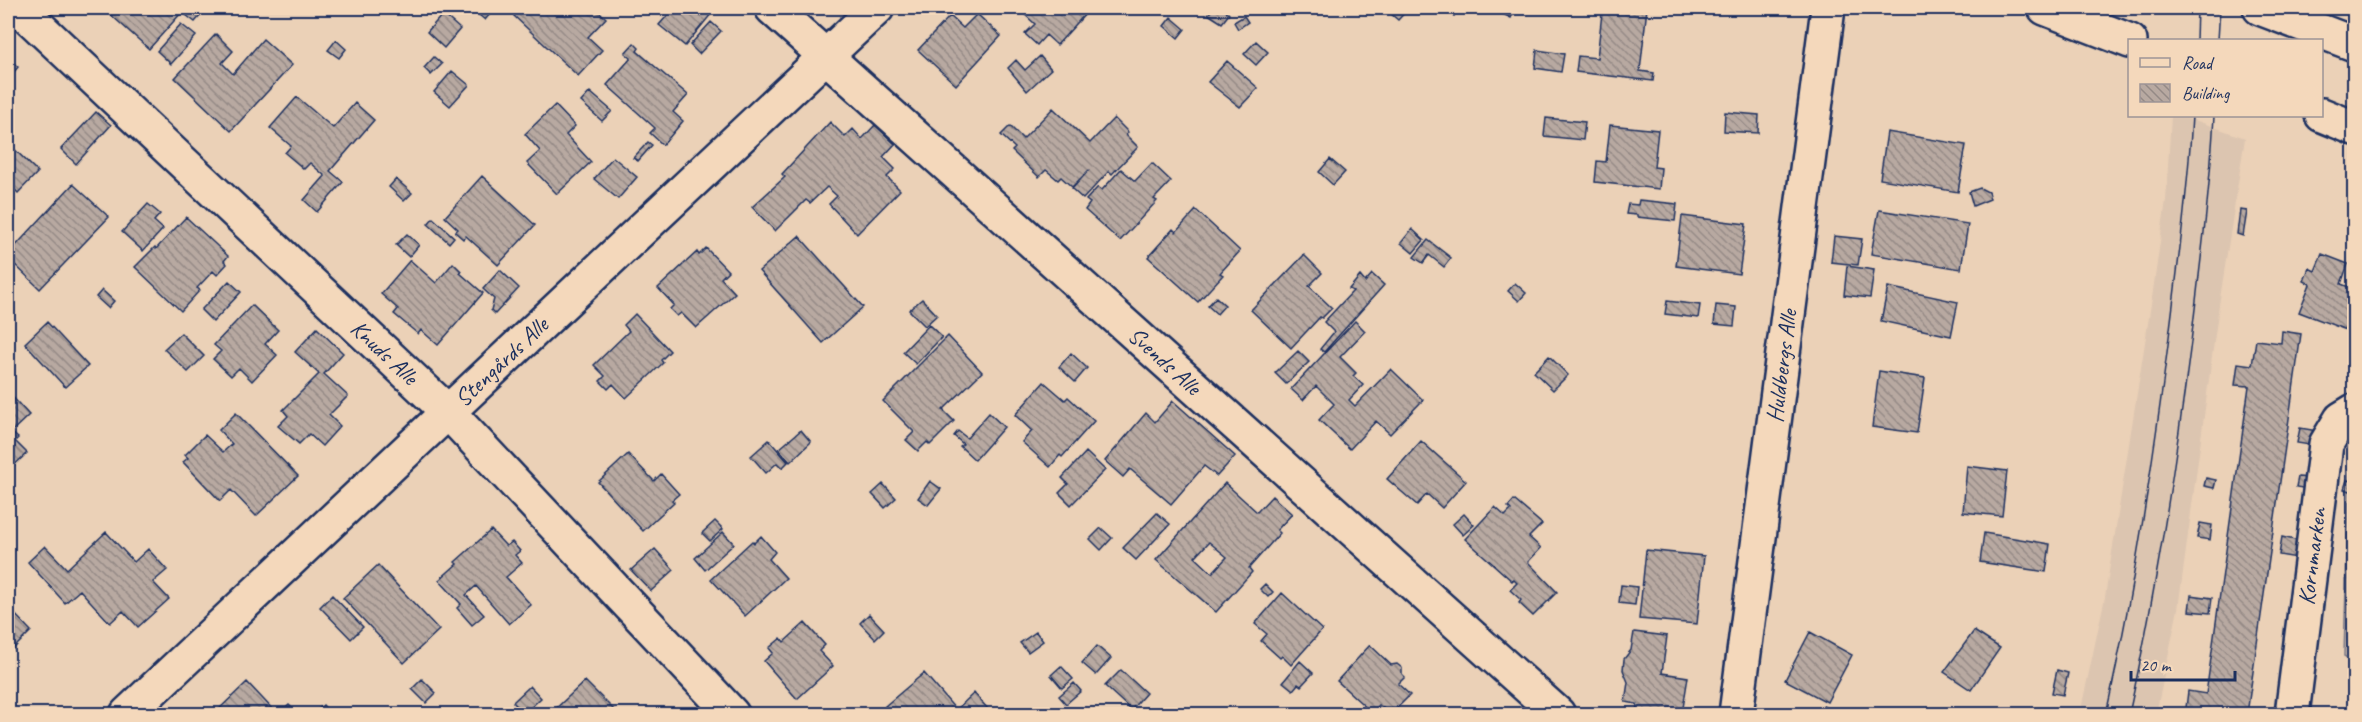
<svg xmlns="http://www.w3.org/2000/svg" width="2362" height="722" viewBox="0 0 2362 722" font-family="Caveat,sans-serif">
<defs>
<pattern id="park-tufts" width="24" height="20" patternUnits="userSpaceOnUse" patternTransform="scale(1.5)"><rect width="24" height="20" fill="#cdb9aa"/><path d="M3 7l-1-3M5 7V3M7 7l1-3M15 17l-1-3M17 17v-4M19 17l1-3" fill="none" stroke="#af9f95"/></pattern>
<pattern id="building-back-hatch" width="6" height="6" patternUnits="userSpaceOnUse" patternTransform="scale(1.5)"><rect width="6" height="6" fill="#b8a9a1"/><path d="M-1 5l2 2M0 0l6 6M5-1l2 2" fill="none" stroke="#958a86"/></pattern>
</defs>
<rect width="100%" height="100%" fill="#ebd1b7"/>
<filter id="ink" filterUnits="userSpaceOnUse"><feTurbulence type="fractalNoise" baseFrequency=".0167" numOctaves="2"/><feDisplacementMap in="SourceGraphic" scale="12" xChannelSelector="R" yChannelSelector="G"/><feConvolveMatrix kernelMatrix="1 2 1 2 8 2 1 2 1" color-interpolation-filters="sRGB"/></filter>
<g filter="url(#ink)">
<path fill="#dcc5b0" d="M2171,116H2183L2245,138L2219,305L2178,609L2156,714H2080L2105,597L2152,298L2166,200Z"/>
<path fill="url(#park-tufts)" stroke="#747484" stroke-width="1.5" d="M2354,438V662L2344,656L2350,442Z"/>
<path fill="url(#building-back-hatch)" stroke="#1b2f5e" stroke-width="1.5" fill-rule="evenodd" d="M117,8H207L195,22L182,12L149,49L111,15Z
M475,8H495L485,20L473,10Z
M521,8H555L559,11L562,8H595L606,18L588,37L602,50L578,76L514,16Z
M674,8H705L712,13L685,46L659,25Z
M1026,8H1082L1087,12L1057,45L1046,35L1037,45L1025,34L1035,24L1022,12Z
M1214,8H1223L1229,14L1222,23L1208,14Z
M1384,8H1409L1398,20Z
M1436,8H1458L1454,16Z
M1490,8H1516L1511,18Z
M1582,8H1647L1640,71L1654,73L1653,81L1576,72L1578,56L1597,58L1602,13L1581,11Z
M443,14L460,29L444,48L427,32Z
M977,14L1001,36L956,85L918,50L950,16L963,28Z
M1244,16L1248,22L1238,29L1234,22Z
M1171,17L1185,29L1178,38L1164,26Z
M711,22L721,31L699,54L690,45Z
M181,24L196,36L171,64L157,51Z
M216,34L233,51L222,63L233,74L263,39L292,65L231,131L175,78Z
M336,40L346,49L339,58L328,50Z
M1256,41L1268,52L1256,65L1244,54Z
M634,43L639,48L637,51L688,95L673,112L683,121L663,145L650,133L655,128L607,85L631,58L625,53Z
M1537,50L1564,54L1561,72L1535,68Z
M1040,56L1051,69L1027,91L1008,68L1016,60L1025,70Z
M434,57L442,64L431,75L424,68Z
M8,58L18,67L8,79Z
M1227,61L1258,88L1240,107L1208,82Z
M452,71L469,85L450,106L434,92Z
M590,92L612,111L602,121L581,102Z
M297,97L333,128L355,103L374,120L330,171L343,182L317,212L304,200L325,176L310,163L304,169L285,153L291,146L270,128Z
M555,105L575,126L566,135L591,162L557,194L527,163L540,151L525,134Z
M1053,108L1090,143L1114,118L1128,132L1126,135L1138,147L1112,174L1109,171L1083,199L1072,189L1089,170L1072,187L1061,177L1058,180L1046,170L1039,177L1012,151L1015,148L1001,135L1010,126L1023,139Z
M96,112L111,125L76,164L61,149Z
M1725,112L1759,115L1758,133L1724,131Z
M1546,118L1585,122L1583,140L1544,136Z
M830,122L845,137L853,129L862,139L875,125L895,144L883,157L895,169L887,177L900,190L857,234L829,204L837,196L827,187L810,203L806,200L775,231L752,207L785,177L782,174Z
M1610,125L1658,130L1654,167L1661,168L1659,189L1595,182L1597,161L1606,162Z
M1887,132L1966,145L1958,192L1880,179Z
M648,142L652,145L638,161L633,158Z
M8,143L38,172L18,193L8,183Z
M613,157L637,177L618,199L594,179Z
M1330,159L1345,172L1333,185L1319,172Z
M1152,163L1171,181L1154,199L1157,201L1120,241L1085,210L1090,203L1086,200L1098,187L1102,190L1121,169L1135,181Z
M482,176L535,225L498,265L466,236L463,239L455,232L458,229L445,217Z
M396,179L412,193L404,201L389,187Z
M73,184L109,217L40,289L8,258V254Z
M1980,188L1988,192L1990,199L1973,206L1969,192Z
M1639,200L1677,204L1675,221L1637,217V215L1626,214L1628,204L1638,205Z
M148,204L160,214L154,221L163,229L143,251L122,232Z
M1196,210L1240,251L1220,273L1223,275L1198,302L1148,257L1173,229L1176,232Z
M1879,210L1968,224L1961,269L1871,254Z
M2240,210L2247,211L2243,236L2237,234Z
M1682,216L1746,224L1739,274L1676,266Z
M186,217L228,256L224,261L227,264L217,275L213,271L197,288L200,290L181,311L135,267L155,247L156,249Z
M433,218L454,237L449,243L428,224Z
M1412,229L1424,240L1413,253L1401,243Z
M407,234L419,245L409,257L396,245Z
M799,236L863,307L823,343L759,271Z
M1834,236L1862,239L1858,265L1831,262Z
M1428,240L1451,258L1444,267L1429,255L1423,263L1414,257Z
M706,248L728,271L721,278L735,293L696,328L681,313L677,316L670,309L674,305L658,288L697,252L699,255Z
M2322,254L2348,264L2341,284L2354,289V333L2299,312L2310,284L2304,281L2309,268L2315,271Z
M1304,255L1322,273L1309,286L1332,308L1322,318L1320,317L1291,348L1251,310Z
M410,260L436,283L453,263L461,271L460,273L483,293L438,345L421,330L418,334L394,314L398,309L381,294Z
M1847,266L1874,270L1870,298L1844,295Z
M500,270L519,288L495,314L491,310L494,299L483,289Z
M1372,274L1384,285L1324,352L1320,349L1334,332L1324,322L1353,291L1349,289L1360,276L1365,282Z
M229,281L241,292L213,322L201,310Z
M1515,283L1526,293L1519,301L1508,291Z
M1888,287L1958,302L1951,336L1881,321Z
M102,290L114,301L108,308L96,297Z
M1216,297L1225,305L1217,314L1208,306Z
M922,299L937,315L925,326L909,310Z
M1667,301L1700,305L1698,318L1665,314Z
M252,305L278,330L265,344L277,355L252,381L239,368L231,376L213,359L221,351L214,345Z
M1716,305L1736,307L1734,326L1714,324Z
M635,314L670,351L661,360L663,363L626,398L613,384L608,389L600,381L605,376L594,365L629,331L624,325Z
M1355,321L1365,331L1340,357L1356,373L1353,376L1363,385L1349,400L1355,406L1391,369L1423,400L1390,434L1376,421L1350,449L1319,420L1334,404L1316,386L1303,400L1291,389Z
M47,322L88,366L65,387L25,343Z
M929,325L942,337L916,364L903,352Z
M317,328L343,353L324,374L348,396L329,415L340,426L322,446L309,434L299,444L278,426L288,416L283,410L319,374L295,352Z
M2282,331L2301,334L2247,714L2204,712L2203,714H2193V709L2186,708L2188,691L2206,694L2249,386L2235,385L2238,363L2252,365L2256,340L2281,343Z
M181,333L204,356L188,372L164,349Z
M948,336L982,372L943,410L954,421L930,445L927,442L918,451L906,440L914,432L883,401Z
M1298,351L1309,362L1286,384L1275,373Z
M1071,353L1087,368L1075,382L1059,367Z
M1549,356L1568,375L1553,390L1534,372Z
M1879,371L1925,378L1917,433L1872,427Z
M1044,382L1065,400L1068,397L1094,421L1062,457L1060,455L1050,467L1022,442L1032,431L1015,415Z
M8,392L29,415L11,432L18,438L15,441L27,453L8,471Z
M1173,401L1235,456L1217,476L1204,466L1171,504L1130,469L1123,477L1105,461L1146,413L1155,422Z
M236,413L298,476L256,516L231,490L220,501L183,462L188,458L185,455L205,435L223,452L232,444L219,430Z
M989,413L1004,427L975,460L960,446L963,444L954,436L958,431L967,438Z
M2300,428L2318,431L2316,446L2297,443Z
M801,430L811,442L790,462L779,449Z
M769,440L788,462L782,468L777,463L766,473L751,456Z
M1421,441L1466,481L1442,508L1427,494L1417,505L1387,479Z
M1086,452L1105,470L1071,505L1059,493L1068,484L1062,478Z
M628,454L654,481L661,474L679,494L672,500L674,502L643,531L598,482Z
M1967,466L2007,471L2002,516L1963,512Z
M2298,477L2310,478L2308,489L2296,487Z
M2206,478L2216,480L2214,488L2204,486Z
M2347,480L2354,482V492L2344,489Z
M930,481L941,489L928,505L918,498Z
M1225,483L1257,512L1272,496L1292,514L1277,530L1280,533L1249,568L1252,572L1216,612L1156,560ZM1209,542L1227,557L1212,573L1195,557Z
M883,484L896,498L885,508L872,494Z
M1514,500L1542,524L1529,537L1541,548L1528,562L1557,592L1533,616L1519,603L1521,600L1510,590L1517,583L1513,579L1512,581L1465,539L1495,507L1505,516L1511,510L1508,507Z
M1157,513L1170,524L1136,560L1123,548Z
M1464,514L1474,525L1463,535L1453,524Z
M715,521L723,529L710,541L702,533Z
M2200,523L2212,525L2210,540L2197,538Z
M1101,528L1112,538L1101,550L1090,539Z
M491,530L506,546L512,542L520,551L515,555L522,563L506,577L531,605L509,624L476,586L466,595L484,615L472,625L457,608L461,604L439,580L457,564L455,562Z
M106,532L134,562L148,549L167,570L153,582L169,599L138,627L123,611L110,623L80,590L65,603L28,562L45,546L67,569Z
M723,532L734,544L705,570L695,558Z
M1984,533L2050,544L2046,572L1980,562Z
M761,536L775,552L769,559L786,578L745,616L711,579L752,541L754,543Z
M2282,537L2299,541L2297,558L2279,555Z
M655,549L674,570L651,591L631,570Z
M1646,550L1704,556L1697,624L1639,619Z
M378,565L439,630L404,663L343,598Z
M1265,584L1273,592L1268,597L1260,589Z
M1621,585L1637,587L1635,605L1619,603Z
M1282,593L1322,630L1291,665L1282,656L1280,658L1261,641L1267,634L1255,624Z
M332,595L363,627L351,639L320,607Z
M2191,595L2212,598L2210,613L2189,611Z
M8,607L31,631L8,654Z
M869,614L884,630L875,639L860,623Z
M805,623L825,645L819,651L833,666L797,699L764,661L773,653L769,648L781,638L784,642Z
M1974,631L2000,648L1971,690L1944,672Z
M1036,632L1043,641L1028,652L1020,643Z
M1634,632L1667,636L1662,673L1688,677L1682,714H1636L1637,704L1625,702L1628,682L1623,670L1624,659L1631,650Z
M1810,632L1852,655L1827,702L1785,680Z
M1370,645L1391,665L1397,664L1402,668V674L1405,677L1398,684L1410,695L1391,714L1379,705L1372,713L1337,681Z
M1097,646L1111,658L1096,675L1082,663Z
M1300,661L1313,673L1301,686L1298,684L1293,690L1283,682Z
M1061,666L1073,679L1062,688L1051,675Z
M1121,670L1146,693L1131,710L1105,686Z
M2057,670L2068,673L2063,695L2052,693Z
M924,673L956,710L974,693L989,710L983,714H962L959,712L957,714H893L885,706Z
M422,679L436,693L426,703L412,689Z
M585,681L618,714H550Z
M247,682L277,714H216L215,713Z
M1074,683L1081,691L1066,704L1059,696Z
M530,686L541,698L524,714L513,702Z
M289,705L298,714H279Z
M323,705L331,714H317L315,712Z
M1823,706L1836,714H1817Z"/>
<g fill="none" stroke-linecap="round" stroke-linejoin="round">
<defs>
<g id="minor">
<path id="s1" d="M19,8L448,412L732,714"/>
<path id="s2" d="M772,8L1558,714"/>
<path id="s3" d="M1736,714L1827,16"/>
<path id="s4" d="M2292,714L2326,444L2341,419L2354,411"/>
</g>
<g id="tertiary">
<path id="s5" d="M127,714L877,8"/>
</g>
<path id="motorway" d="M2045,8L2130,41
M2260,8L2354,44
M2322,115L2354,128"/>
</defs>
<use href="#minor" stroke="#1b2f5e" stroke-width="38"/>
<use href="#tertiary" stroke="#1b2f5e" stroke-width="38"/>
<use href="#motorway" stroke="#1b2f5e" stroke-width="38"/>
<use href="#minor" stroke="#f4d8bb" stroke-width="33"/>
<use href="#tertiary" stroke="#f4d8bb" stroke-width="33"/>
<use href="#motorway" stroke="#f4d8bb" stroke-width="33"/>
<path stroke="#1b2f5e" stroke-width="1.5" d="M2196,40L2197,8
M2218,40L2220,8
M2106,714C2134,590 2153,464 2169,337C2178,264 2188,190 2192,116
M2129,714C2156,592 2175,467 2191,342C2200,267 2210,191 2214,116"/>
</g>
</g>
<g text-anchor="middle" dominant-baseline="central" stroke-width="6" stroke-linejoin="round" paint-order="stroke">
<g font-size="24" fill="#1b2f5e" stroke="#f4d8bb">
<text stroke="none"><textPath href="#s1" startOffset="502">Knuds Alle</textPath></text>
<text stroke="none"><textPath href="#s5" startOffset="514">Stengårds Alle</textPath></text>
<text stroke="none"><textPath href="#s2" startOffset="528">Svends Alle</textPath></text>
<text stroke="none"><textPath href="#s3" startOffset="351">Huldbergs Alle</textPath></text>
<text stroke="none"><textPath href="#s4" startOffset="159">Kornmarken</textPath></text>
</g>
</g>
<rect width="2362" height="722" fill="none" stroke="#f4d8bb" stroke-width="30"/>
<rect x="15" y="15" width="2332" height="692" fill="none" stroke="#1b2f5e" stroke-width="2" filter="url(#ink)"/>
<rect x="2128" y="39" width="195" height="78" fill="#f4d8bb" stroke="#9d9496" stroke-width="1.5"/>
<rect x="2140" y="58" width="30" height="9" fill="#f4d8bb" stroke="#9d9496" stroke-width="1.5"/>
<text x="2182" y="69" font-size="18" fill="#1b2f5e">Road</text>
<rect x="2140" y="84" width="30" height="18" fill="url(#building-back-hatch)" stroke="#9d9496" stroke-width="1.5"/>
<text x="2182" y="99" font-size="18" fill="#1b2f5e">Building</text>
<path d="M2131 671v9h104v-9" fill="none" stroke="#1b2f5e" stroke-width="3"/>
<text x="2140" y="671" font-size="18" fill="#1b2f5e" stroke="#f4d8bb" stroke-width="4.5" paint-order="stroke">20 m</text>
</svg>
